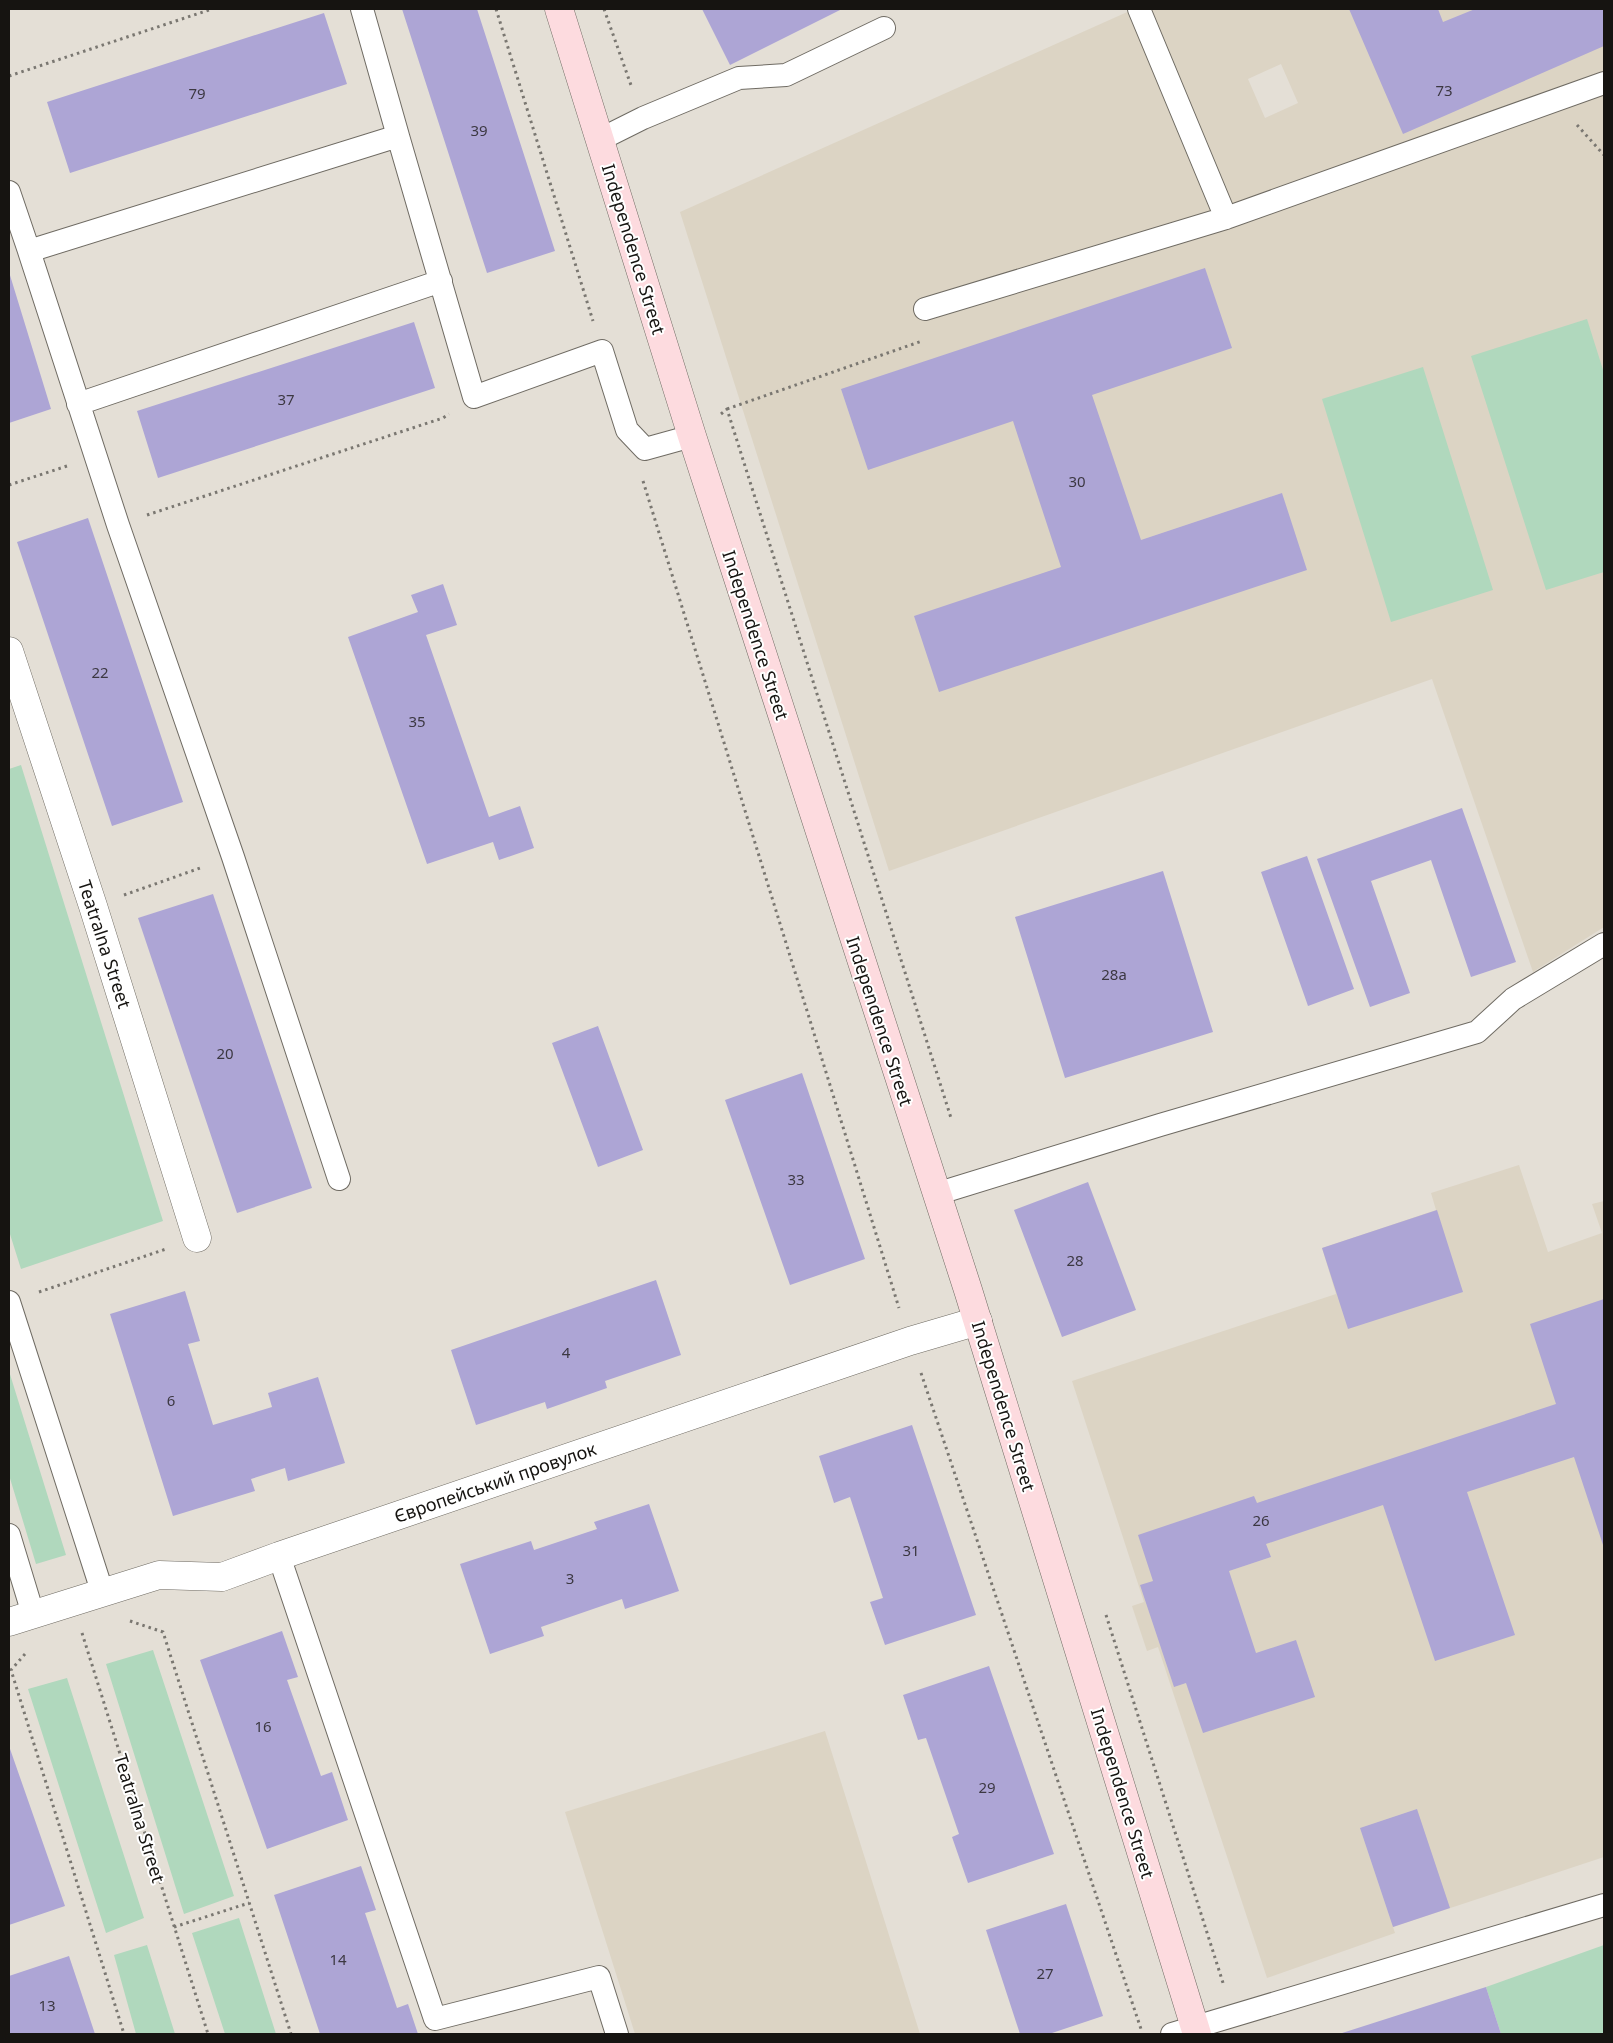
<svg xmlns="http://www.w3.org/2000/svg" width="1613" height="2043" viewBox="0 0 1613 2043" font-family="'Noto Sans',sans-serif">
<rect width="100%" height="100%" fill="#e4dfd6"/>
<path fill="#dcd4c4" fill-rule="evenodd" d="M1134,9H1604V927L1533,972L1432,679L889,871L680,212ZM1281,64L1298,103L1265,118L1248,79Z
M1519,1165L1548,1252L1602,1233L1592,1204L1604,1201V1857L1393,1927L1395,1933L1267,1978L1158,1647L1147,1651L1132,1606L1144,1602L1072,1381L1336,1294L1322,1248L1436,1210L1431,1193Z
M825,1731L920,2034H635L565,1812Z"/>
<path fill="#b0d8bd" d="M1587,319L1604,373V572L1546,590L1471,356Z
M1423,367L1493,590L1391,622L1322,399Z
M21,765L163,1221L21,1269L9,1231V769Z
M9,1371L66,1555L36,1564L9,1475Z
M153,1650L234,1896L184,1914L106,1664Z
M67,1678L144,1918L106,1933L28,1689Z
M239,1918L276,2034H225L192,1933Z
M147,1945L175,2034H136L114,1955Z
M1604,1945V2034H1501L1486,1987Z"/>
<path fill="#ada5d5" d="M402,9H477L555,251L487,273Z
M702,9H842L730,65Z
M1349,9H1438L1443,22L1475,9H1604V46L1403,134Z
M324,13L347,84L70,173L47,102Z
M1205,268L1232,348L1092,395L1141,540L1282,493L1307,570L939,692L914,616L1061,567L1013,421L868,470L841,389Z
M9,272L51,409L9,423Z
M414,322L435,388L158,478L137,411Z
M88,518L183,802L112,826L17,542Z
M443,584L457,625L426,635L489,817L520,806L534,848L499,860L493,842L427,864L348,637L418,612L411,595Z
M1462,808L1516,962L1471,977L1431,860L1371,881L1410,993L1370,1007L1317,859Z
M1307,856L1354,989L1308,1006L1261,872Z
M1163,871L1213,1032L1065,1078L1015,917Z
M213,894L312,1188L237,1213L138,918Z
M598,1026L643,1150L598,1167L552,1043Z
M802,1073L865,1259L790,1285L725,1100Z
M1088,1182L1136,1310L1062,1337L1014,1210Z
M1437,1210L1463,1292L1348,1329L1322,1248Z
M656,1280L681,1355L605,1381L607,1388L547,1409L545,1402L476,1425L451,1350Z
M185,1291L200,1341L188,1344L213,1425L272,1407L268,1393L318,1377L345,1463L288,1481L285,1468L251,1479L255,1491L173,1516L110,1314Z
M1604,1299V1548L1574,1457L1467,1492L1515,1635L1435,1661L1383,1505L1266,1544L1271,1557L1229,1571L1256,1653L1296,1640L1315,1697L1203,1733L1186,1683L1174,1687L1140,1585L1153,1581L1138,1535L1254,1496L1257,1503L1556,1404L1530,1324Z
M912,1425L976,1615L885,1645L870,1602L883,1598L850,1497L834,1503L819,1456Z
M649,1504L679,1591L625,1609L622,1599L541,1627L544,1636L490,1654L460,1564L531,1541L534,1550L597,1529L594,1522Z
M282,1631L298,1677L287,1680L321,1776L332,1772L348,1820L267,1849L200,1660Z
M989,1666L1054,1854L968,1883L952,1837L959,1834L926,1738L918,1740L903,1695Z
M9,1746L65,1906L9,1925Z
M1417,1809L1450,1908L1393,1927L1360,1828Z
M361,1866L376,1910L365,1913L397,2008L408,2004L418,2034H320L274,1895Z
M1066,1904L1103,2016L1049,2034H1020L986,1930Z
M69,1956L95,2034H9V1976Z
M1486,1987L1501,2034H1339Z"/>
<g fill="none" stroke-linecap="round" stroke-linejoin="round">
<defs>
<path id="lane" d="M362,9L398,136
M1139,9L1226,218
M601,139L643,118L739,78L786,75L884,28
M9,192L29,251L398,136L474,397L602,351L627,430L645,449L692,436
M29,251L118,525L233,857L339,1179
M925,309L1226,218L1604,83
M78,404L441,281
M936,1194L1160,1125L1477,1032L1513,999L1604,944
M9,1302L102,1591
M9,1535L33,1614
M279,1556L435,2019L599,1977L617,2034
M1172,2034L1604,1905"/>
<path id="street" d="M9,651L93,906L197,1238
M9,1622L159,1575L222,1577L279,1556L910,1341L978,1321"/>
<path id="secondary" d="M559,9L692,436L968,1290L1197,2034"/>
</defs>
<use href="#lane" stroke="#6f6b63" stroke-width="24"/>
<use href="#street" stroke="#6f6b63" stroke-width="29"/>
<use href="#secondary" stroke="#6f6b63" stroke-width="29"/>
<path stroke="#7a7771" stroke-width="3" stroke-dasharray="2.5 4" stroke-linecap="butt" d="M496,9L593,321
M604,9L632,88
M9,76L212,9
M1577,125L1604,155
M727,409L922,341
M721,414L727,409L951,1118
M643,481L899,1308
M9,485L67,466
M147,515L443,418L449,414
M124,895L203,867
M39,1292L166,1249
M921,1373L1141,2029
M1106,1615L1224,1986
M130,1621L163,1632L291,2034
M82,1633L208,2034
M25,1654L11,1670L124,2034
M174,1927L249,1903"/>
<use href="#lane" stroke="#fff" stroke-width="22"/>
<use href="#street" stroke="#fff" stroke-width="28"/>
<use href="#secondary" stroke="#fddbdf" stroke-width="28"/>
</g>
<g text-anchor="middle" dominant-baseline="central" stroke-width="4" stroke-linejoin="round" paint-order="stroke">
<g font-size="15" fill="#3c3842">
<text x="1444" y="90">73</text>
<text x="197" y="93">79</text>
<text x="479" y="130">39</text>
<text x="286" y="399">37</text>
<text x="1077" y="481">30</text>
<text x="100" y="672">22</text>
<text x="417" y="721">35</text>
<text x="1114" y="974">28а</text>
<text x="225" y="1053">20</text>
<text x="796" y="1179">33</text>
<text x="1075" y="1260">28</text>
<text x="566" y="1352">4</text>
<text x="171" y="1400">6</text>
<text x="1261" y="1520">26</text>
<text x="911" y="1550">31</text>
<text x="570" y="1578">3</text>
<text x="263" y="1726">16</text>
<text x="987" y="1787">29</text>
<text x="338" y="1959">14</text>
<text x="1045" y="1973">27</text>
<text x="47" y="2005">13</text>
</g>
<g font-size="18" fill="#161411" stroke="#fff">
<text transform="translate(634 249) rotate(73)">Independence Street</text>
<text transform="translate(756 635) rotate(72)">Independence Street</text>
<text transform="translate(105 944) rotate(72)">Teatralna Street</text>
<text transform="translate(880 1021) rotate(72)">Independence Street</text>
<text transform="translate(1004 1406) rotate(73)">Independence Street</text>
<text transform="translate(495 1482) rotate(-19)">Європейський провулок</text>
<text transform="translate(1123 1793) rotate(73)">Independence Street</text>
<text transform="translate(140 1818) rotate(73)">Teatralna Street</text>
</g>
</g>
<rect width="1613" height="2043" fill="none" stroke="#161411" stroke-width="20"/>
</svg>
